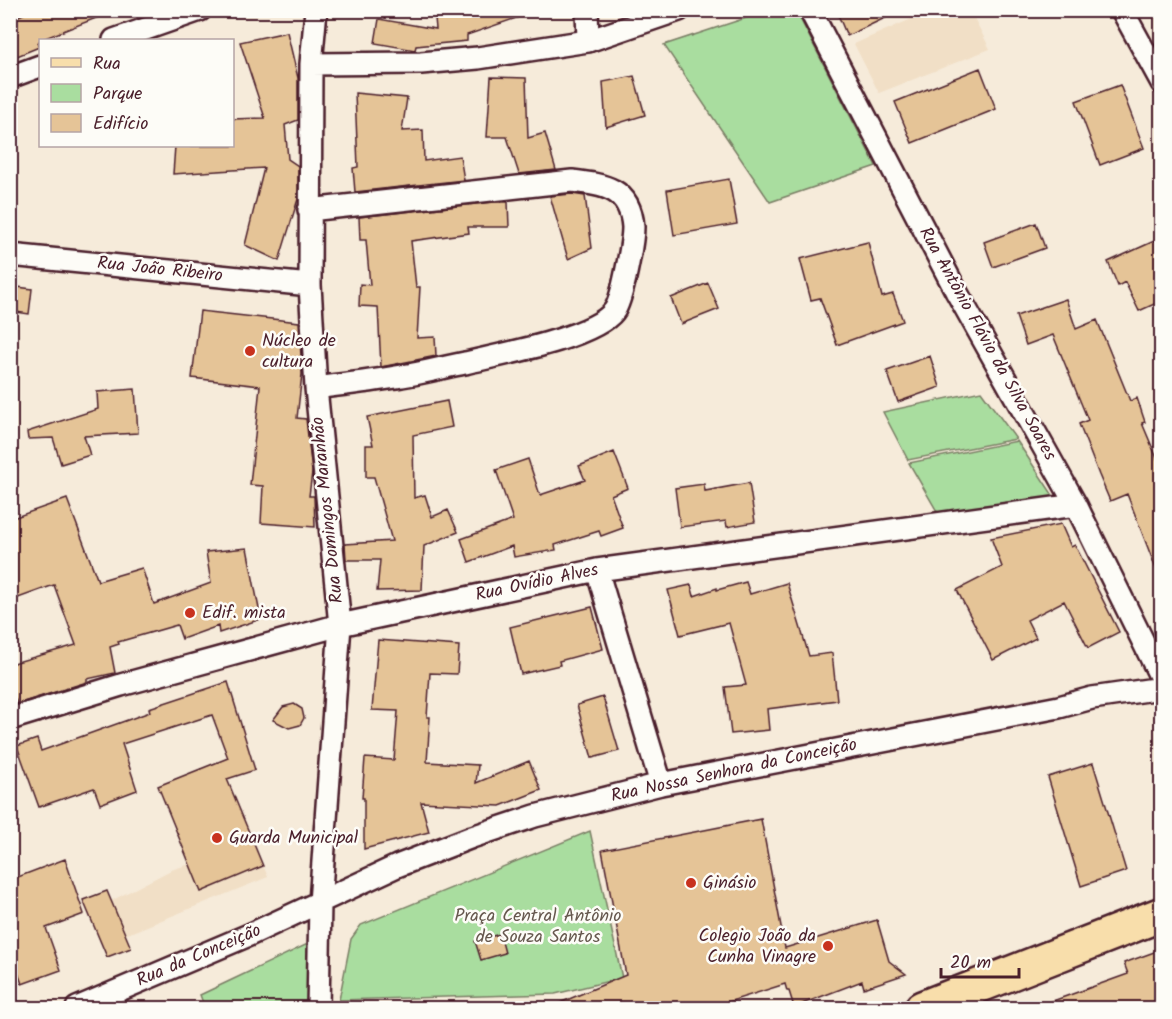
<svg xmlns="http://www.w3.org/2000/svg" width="1172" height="1019" viewBox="0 0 1172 1019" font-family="Kalam,sans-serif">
<rect width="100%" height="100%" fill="#f6ebda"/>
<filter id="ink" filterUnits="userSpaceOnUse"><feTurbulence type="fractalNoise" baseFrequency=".0167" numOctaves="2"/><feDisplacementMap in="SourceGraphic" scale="12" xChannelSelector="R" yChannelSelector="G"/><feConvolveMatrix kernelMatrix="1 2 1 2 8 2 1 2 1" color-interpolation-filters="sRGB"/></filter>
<g filter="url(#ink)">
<path fill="#f1dfc6" d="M970,10L990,49L879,93L854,44L930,11Z
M230,787L268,877L125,935L111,901L171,870L193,863L173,813Z"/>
<path fill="#a9dd9f" stroke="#7a7e65" stroke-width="1.5" d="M767,11H796L876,166L770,202L664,45Z
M981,391L1016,439L908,460L883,412Z
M1017,441L1058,503L942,520L909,463Z
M590,831L622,978L555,994L339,1000L351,939L361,925Z
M314,941L308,1008H205L200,995Z"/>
<path fill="#e5c497" stroke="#4a1f2b" stroke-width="1.5" d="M32,10H114V11L40,40L38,43L39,47L10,59V20Z
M456,10H527L528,14L467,35V41L416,46L415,50L375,43L379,19L436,29L435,18L456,16Z
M836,10H902L847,36Z
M287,32L298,78V120L285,125L288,159L298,166V199L279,261L245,245L264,168L173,174L175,146H232V119L265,118L240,42Z
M980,68L996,109L912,143L895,102Z
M634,76L645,115L606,127L603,82Z
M491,77L526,78L528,138L545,133L556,170L519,174L507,137H487Z
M1120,85L1144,148L1100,165L1076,101Z
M355,93L407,98L402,131L423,130L424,161L460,156L464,180L355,192L353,168L358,167Z
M729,179L737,224L674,235L667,190Z
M572,194L585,196L592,248L568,259L550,196Z
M493,202H508L509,227H468L469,233L411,241L416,287H420L417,338L435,337L436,356L381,367L378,307L359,306L360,284L370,285L366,240H360L359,217Z
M1036,223L1045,248L993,267L984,242Z
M1161,238V301L1139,311L1125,282L1118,286L1108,262Z
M868,242L882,297L893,294L903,321L837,345L820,298L811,300L800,259Z
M708,283L719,309L681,324L671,298Z
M10,286L32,289L29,314L10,311Z
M1066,299L1076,329L1097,320L1130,401L1137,398L1145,422L1142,423L1161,468V578L1160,579L1127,494L1110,501L1099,475L1079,424L1088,420L1053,335L1026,345L1016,316Z
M200,311L299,322L302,374L297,418L306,419L312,472L309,496H314L315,527L261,523L263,486L250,485L260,386L192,378Z
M930,356L940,387L898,402L887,371Z
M135,389L138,433L84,436L90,455L61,464L53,438L28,439L27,432L98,409L97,392Z
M447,401L452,427L413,435L414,498L425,495L432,517L448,510L458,532L424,546L422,590L377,591L380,560H346L345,544L392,541L374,477H366V445H373L367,417Z
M614,452L628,488L611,495L623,528L601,536L599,531L555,545L556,550L514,557L512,546L469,562L461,539L513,520L496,470L528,459L540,495L585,480L579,466Z
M749,483L755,522L727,527L726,521L680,527L675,488L704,484L705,491Z
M67,499L98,581L142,568L154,604L211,583L206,552L247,548L261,619L219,633L218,626L182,639L177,625L118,642L119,644L110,647L115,673L87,679V682L17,704L10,684V664L76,645L54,585L10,601V519Z
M1061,524L1071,547L1075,545L1119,632L1088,648L1064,601L1027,620L1036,638L993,660L957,590L1002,567L991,538Z
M746,582L750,594L787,583L809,656L832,653L837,700L767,709L769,730L731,734L725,687L746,685L729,623L680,635L668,590L691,585L694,596L717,588V590Z
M592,607L603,649L559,661L560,665L521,674L510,627Z
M378,640L459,646L457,674L430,673L427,717H430L427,762L478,765L476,783L529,761L541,790L500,806L421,802L429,832L364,849V798H362L365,758L394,760L398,711L372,710Z
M228,682L255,770L227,779L263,866L201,892L158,786L228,758L212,715L122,744L137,790L100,804L94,788L39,807L17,746L37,739L41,751L150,712L149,708Z
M603,697L619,751L592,758L577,705Z
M294,704L302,709L304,718L300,725L289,728L273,720L283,707Z
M1093,763L1126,871L1081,886L1048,777Z
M761,819L785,948L877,920L889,961L906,974L864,988L862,981L794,1007L789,991H787L785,984L709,1008H653L651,1002L624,1008H548L626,975L602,850Z
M65,859L84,914L46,928L61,970L22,984L10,950V880Z
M107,891L131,948L107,957L83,900Z
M500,934L505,953L481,960L475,941Z
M1157,951L1161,964V1008H1040L1039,1006L1128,974L1124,963Z"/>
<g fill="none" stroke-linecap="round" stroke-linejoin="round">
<defs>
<path id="street" d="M316,10L311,64L310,285L316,388L340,625L320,903L318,1008
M587,10L588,41
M810,10L956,291L1076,505L1162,680
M1122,10L1162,83
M114,40L200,10
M311,64L421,63L478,58L588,41L679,10
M10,77L40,66
M309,210L572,181C605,185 630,188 633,227C633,242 622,301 614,311C594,338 498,355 465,363C444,367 423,373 402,376C374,381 345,384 316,388
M10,255L310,285
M597,570L661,784
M10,719L121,685L340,625L597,570L1076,505
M77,1008L249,935L397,866L472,837L535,816L661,784L1059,707L1092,698L1162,688"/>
<path id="primary" d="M922,1008L1162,914"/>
</defs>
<use href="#street" stroke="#4a1f2b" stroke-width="26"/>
<use href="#primary" stroke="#4a1f2b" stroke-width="38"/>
<use href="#street" stroke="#fdfcf7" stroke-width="21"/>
<use href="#primary" stroke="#f8deab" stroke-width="33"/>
</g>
</g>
<g fill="#c8321e" stroke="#fdfcf7" stroke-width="2">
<circle cx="250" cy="351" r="6"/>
<circle cx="190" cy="613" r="6"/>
<circle cx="217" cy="838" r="6"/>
<circle cx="691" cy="883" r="6"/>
<circle cx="828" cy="946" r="6"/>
</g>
<g text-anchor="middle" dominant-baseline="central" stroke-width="5" stroke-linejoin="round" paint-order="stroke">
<g font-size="18" fill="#4a1f2b" stroke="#fdfcf7">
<text transform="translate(160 270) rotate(6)">Rua João Ribeiro</text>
<text transform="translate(987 344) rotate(61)">Rua Antônio Flávio da Silva Soares</text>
<text transform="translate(328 510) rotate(-96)">Rua Domingos Maranhão</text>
<text transform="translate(537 583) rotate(-12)">Rua Ovídio Alves</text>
<text transform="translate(734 771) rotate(-12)">Rua Nossa Senhora da Conceição</text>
<text transform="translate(199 956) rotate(-23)">Rua da Conceição</text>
</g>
<g font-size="18" fill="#4a1f2b" stroke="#fdfcf7" text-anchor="start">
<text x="262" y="341">Núcleo de<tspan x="262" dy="21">cultura</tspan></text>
<text x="202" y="613">Edif. mista</text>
<text x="229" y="838">Guarda Municipal</text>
<text x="703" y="883">Ginásio</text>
<text x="816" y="936" text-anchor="end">Colegio João da<tspan x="816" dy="21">Cunha Vinagre</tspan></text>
</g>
<g font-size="18" fill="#66584e" stroke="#fdfcf7">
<text x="538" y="916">Praça Central Antônio<tspan x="538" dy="21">de Souza Santos</tspan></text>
</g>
</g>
<rect width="1172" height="1019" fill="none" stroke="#fdfcf7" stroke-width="36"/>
<rect x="18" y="18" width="1136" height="983" fill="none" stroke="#4a1f2b" stroke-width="2" filter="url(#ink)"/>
<rect x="39" y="39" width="195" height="108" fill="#fdfcf7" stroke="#b5a4a5" stroke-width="1.5"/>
<rect x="51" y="58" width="30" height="9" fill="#f8deab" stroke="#b5a4a5" stroke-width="1.5"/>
<text x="93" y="69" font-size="18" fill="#4a1f2b">Rua</text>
<rect x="51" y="84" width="30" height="18" fill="#a9dd9f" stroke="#b5a4a5" stroke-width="1.5"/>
<text x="93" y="99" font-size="18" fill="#4a1f2b">Parque</text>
<rect x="51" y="114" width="30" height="18" fill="#e5c497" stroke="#b5a4a5" stroke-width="1.5"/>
<text x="93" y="129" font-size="18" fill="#4a1f2b">Edifício</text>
<path d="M941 968v9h78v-9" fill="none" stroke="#4a1f2b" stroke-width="3"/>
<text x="950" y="968" font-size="18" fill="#4a1f2b" stroke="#fdfcf7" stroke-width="4.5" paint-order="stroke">20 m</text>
</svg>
